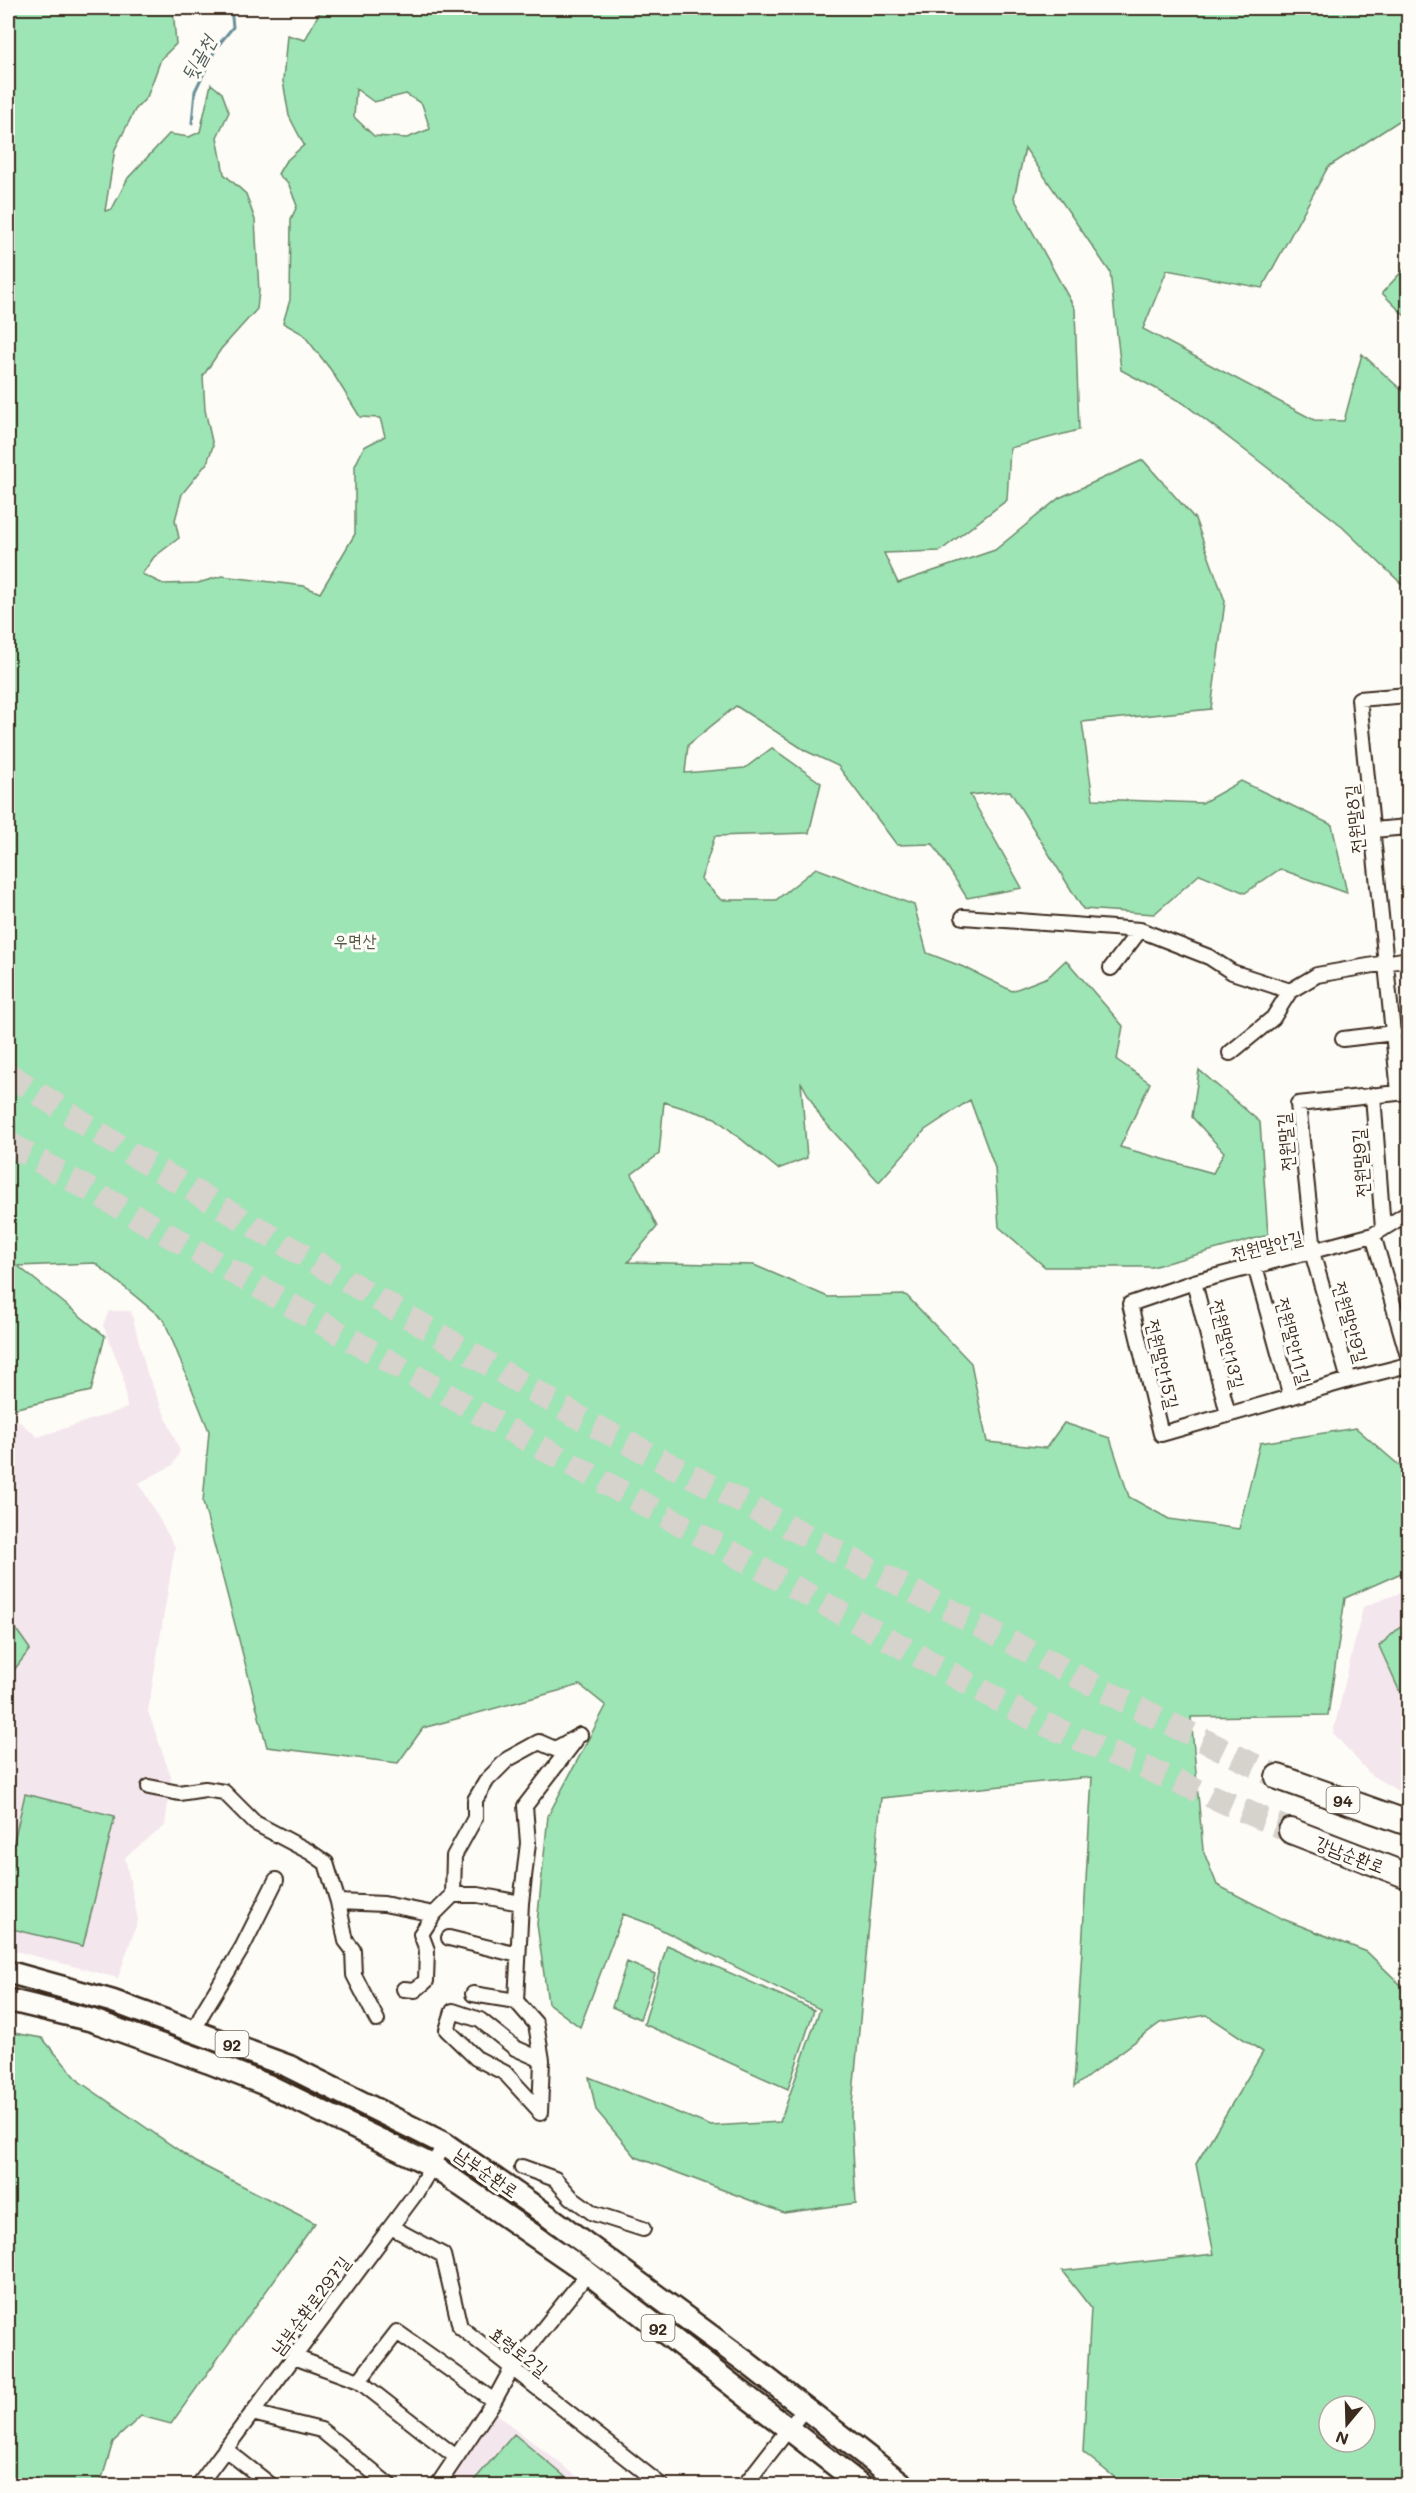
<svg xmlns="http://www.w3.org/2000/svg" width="1416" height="2493" viewBox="0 0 1416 2493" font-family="Mali,'Poor Story',sans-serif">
<rect width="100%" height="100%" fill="#fdfcf7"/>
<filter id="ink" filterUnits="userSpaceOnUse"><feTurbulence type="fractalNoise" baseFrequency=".0167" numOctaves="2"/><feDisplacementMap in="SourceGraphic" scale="12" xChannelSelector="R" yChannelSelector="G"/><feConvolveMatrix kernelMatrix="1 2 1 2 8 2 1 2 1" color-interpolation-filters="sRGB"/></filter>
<g filter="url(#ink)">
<path fill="#f4e6ed" d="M109,1311H131L147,1373L180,1451L173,1465L139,1483L175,1547L148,1711L171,1777L165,1826L125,1857L138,1920L118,1978L8,1949V1678L30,1649L8,1618V1423L15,1418L38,1437L127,1408L123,1375L103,1325Z
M1408,1590V1797L1371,1775L1333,1733L1363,1607Z
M491,2410L588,2485L439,2486Z"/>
<path fill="#9de5b4" stroke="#6c8869" stroke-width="1.5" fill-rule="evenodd" d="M8,8H123L128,13L148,8H173L176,44L161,59L147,97L135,110L115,149L105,211L112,209L128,178L169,134L189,137L200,132L211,84L222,93L229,112L217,137L224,174L246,194L255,220L259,291L257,309L221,349L203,376L205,410L213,446L207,463L182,494L175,520L179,538L154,557L142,574L163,584L198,583L222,576L304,586L320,593L355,534V466L364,447L385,436L380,418L360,417L331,370L303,334L283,323L290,300L291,219L297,206L289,185L278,174L285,162L304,145L289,116L283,81L287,35L305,40L319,13L331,8H1408V115L1328,167L1262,288L1167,270L1143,329L1314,420L1344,421L1362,354L1408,396V590L1337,522L1259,461L1183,403L1121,370L1110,272L1025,148L1014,198L1075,309L1079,430L1010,448L1007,500L940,551L884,553L898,583L995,550L1059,498L1143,460L1195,519L1225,601L1211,709L1082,722L1093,799L1202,803L1241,781L1332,825L1347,893L1280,869L1245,893L1200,874L1154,914L1083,909L1010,791L970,795L1022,888L967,898L933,844L897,845L838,766L806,751L736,706L688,745L685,773L745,768L772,748L821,783L809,833L715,836L701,879L721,900H776L816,868L914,905L927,953L966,968L1012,991L1048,977L1066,960L1123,1026L1117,1060L1150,1083L1120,1147L1213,1173L1224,1152L1192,1117L1199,1070L1260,1122L1268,1235L1152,1267H1045L999,1227L995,1168L970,1100L925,1130L879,1182L821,1118L801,1082L807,1158L778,1169L715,1118L664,1102L659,1154L632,1174L657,1227L628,1262L754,1265L828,1297L906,1295L971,1363L987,1442L1046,1448L1064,1423L1110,1438L1129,1497L1169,1519L1239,1529L1260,1443L1356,1428L1408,1473V1570L1345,1598L1328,1715L1191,1717L1203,1850L1217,1885L1283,1919L1367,1952L1400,1984L1408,1986V2485H1124L1083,2452L1091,2308L1062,2271L1214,2254L1196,2164L1263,2052L1207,2015L1160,2023L1074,2087L1092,1777L881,1798L851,2115L856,2203L784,2213L636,2157L596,2110L589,2077L711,2126L780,2122L820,2009L650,1924L623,1914L580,2027L548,2003L537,1924L548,1816L606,1706L580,1685L423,1728L398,1763L267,1747L203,1502L209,1431L164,1320L95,1263L18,1266L105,1336L91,1391L8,1410ZM356,89L374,102L406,94L422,104L430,129L407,138L374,136L354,117ZM1329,2406H1365V2442H1329Z
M1408,265V319L1382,293Z
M8,1618L30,1649L8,1678Z
M1408,1620V1710L1379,1646Z
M25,1794L115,1816L83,1946L8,1928V1867Z
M667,1945L814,2010L788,2089L644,2024Z
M627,1962L655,1974L640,2019L612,2007Z
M8,2032L42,2038L80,2082L196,2162L315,2223L171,2424L141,2416L113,2442L100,2485H8Z
M514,2434L575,2485H470Z"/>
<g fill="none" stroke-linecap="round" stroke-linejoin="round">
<path stroke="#6a9098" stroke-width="3" d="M192,123L195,91L216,48L233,27L231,8"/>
<path stroke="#d6d2cc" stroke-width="24" stroke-dasharray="24 12" stroke-linecap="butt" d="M8,1074L133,1155L582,1419L1138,1708L1278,1777
M8,1143L486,1417L1033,1719L1291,1831"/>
<defs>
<path id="street" d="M1373,830L1408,827
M963,917L1140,930L1209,957L1232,972L1290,991L1317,975L1408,959
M1111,968L1140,930
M1343,1039L1394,1033
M1230,1053L1273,1018L1290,991
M1399,1092L1359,699L1408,695
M1373,1095L1383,1229
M1408,1213L1373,1235L1194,1282L1130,1304L1161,1434L1349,1380L1408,1365
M1373,1235L1408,1356
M1314,1251L1298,1104L1406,1092
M1312,1252L1349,1380
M1255,1266L1291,1397
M1194,1282L1228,1414
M149,1787L179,1793L205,1789L224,1792L255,1823L310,1852L326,1863L338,1902L346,1941L353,1950L354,1975L377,2020
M453,1895L454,1856L475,1818V1800L487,1780L508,1759L539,1742L555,1749L580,1735
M338,1902L384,1904L434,1914L453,1895H478L521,1903L516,2001L473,1994
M521,1903L528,1843L525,1806L575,1741
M449,1938L518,1955
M404,1989L415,1990L426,1981L427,1950L421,1934L434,1914
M516,2001L536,2024L542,2060L540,2113
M195,2030L203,2012L242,1948L276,1880
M539,2110L505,2073L476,2058L447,2030L453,2011L480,2020L515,2048L542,2060
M522,2167L555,2179L571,2197L593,2213L643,2229
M391,2227L443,2255L460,2327L662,2486
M294,2357L359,2381L456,2457
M359,2381L397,2332L494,2401
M252,2413L321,2430L390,2486
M225,2449L272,2486
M198,2486L416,2193L445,2144
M437,2486L494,2401L512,2368L588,2273
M744,2486L805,2408"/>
<path id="primary" d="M8,1972L112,2001L288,2066L445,2144L551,2218L746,2362L905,2486
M8,2000L91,2020L208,2062L267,2085L433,2166L588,2273L862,2486"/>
<path id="highway" d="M1278,1777L1408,1823
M1291,1831L1408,1876"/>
</defs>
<use href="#street" stroke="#3b2a1e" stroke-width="18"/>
<use href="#primary" stroke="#3b2a1e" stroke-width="26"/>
<use href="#highway" stroke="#3b2a1e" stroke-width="28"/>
<use href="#street" stroke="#fdfcf7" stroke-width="14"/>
<use href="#primary" stroke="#fdfcf7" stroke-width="21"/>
<use href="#highway" stroke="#fdfcf7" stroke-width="24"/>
</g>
</g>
<g text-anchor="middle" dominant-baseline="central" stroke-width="6" stroke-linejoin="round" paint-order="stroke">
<g fill="#fdfcf7" stroke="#75695f" stroke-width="1.5">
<rect x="1326.5" y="1787" width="33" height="26" rx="4.5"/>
<rect x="215.5" y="2031" width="33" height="26" rx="4.5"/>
<rect x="641.5" y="2315" width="33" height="26" rx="4.5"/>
</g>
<g font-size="16" font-weight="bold" fill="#3b2a1e">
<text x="1343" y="1800">94</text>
<text x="232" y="2044">92</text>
<text x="658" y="2328">92</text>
</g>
<g font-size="18" fill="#3b2a1e" stroke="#fdfcf7">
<text transform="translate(1354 819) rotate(-96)">전원말8길</text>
<text transform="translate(1285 1142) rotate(-95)">전원말길</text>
<text transform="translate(1360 1163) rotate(-94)">전원말9길</text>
<text transform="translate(1267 1245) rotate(-14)">전원말안길</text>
<text transform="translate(1351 1322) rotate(74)">전원말안9길</text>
<text transform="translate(1294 1341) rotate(75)">전원말안11길</text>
<text transform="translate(1228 1344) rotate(76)">전원말안13길</text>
<text transform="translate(1163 1364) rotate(77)">전원말안15길</text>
<text transform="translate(1350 1854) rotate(21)">강남순환로</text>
<text transform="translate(487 2172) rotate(35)">남부순환로</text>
<text transform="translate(310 2305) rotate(-53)">남부순환로297길</text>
<text transform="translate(519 2351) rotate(38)">효령로2길</text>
</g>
<g font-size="18" fill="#545944" stroke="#fdfcf7">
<text x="355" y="940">우면산</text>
</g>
<g font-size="20" font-style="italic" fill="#525d5b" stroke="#fdfcf7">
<text transform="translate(198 58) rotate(-62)">뒷골천</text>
</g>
</g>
<rect width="1416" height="2493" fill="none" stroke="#fdfcf7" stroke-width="30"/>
<rect x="15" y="15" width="1386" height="2463" fill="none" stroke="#3b2a1e" stroke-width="2" filter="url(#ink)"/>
<g transform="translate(1347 2424) rotate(199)"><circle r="28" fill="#fdfcf7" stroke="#afa8a0" stroke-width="1.5"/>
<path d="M0-4.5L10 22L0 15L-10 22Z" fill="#3b2a1e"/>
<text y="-9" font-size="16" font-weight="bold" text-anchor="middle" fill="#3b2a1e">N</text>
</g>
</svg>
